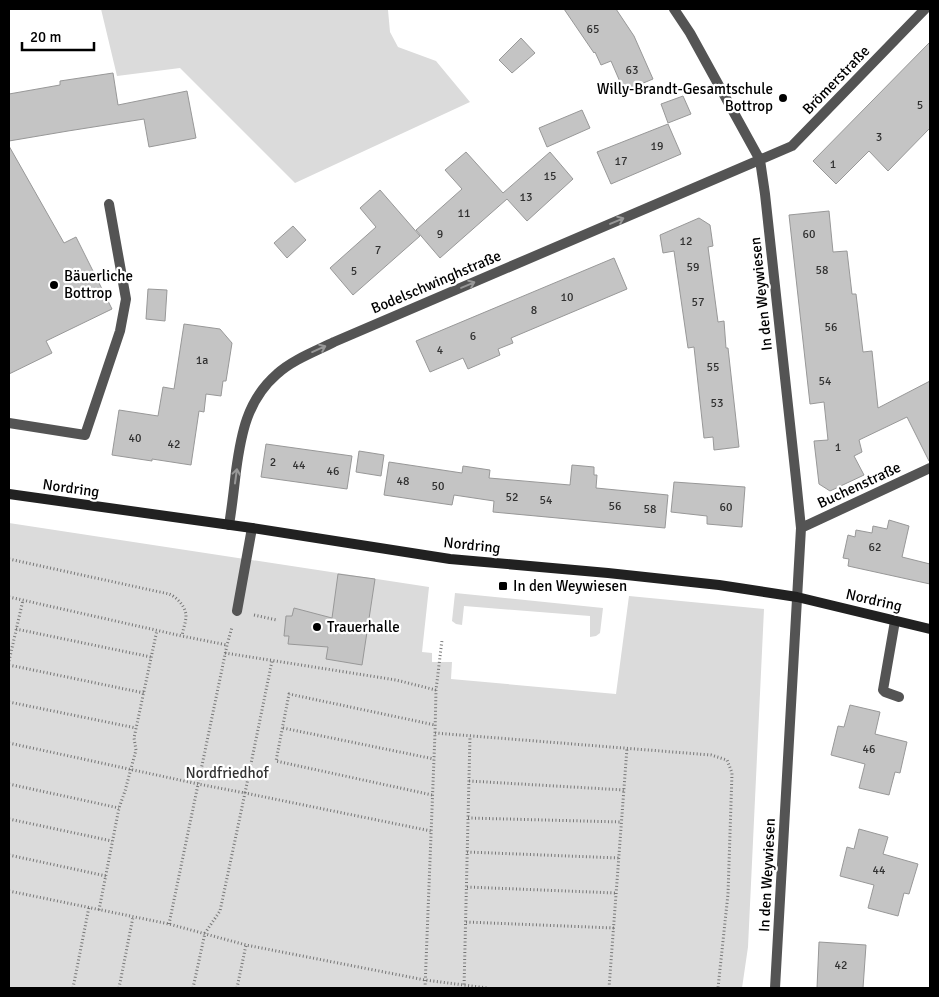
<svg xmlns="http://www.w3.org/2000/svg" width="939" height="997" viewBox="0 0 939 997" font-family="Signika,sans-serif">
<rect width="100%" height="100%" fill="#fff"/>
<path fill="#dbdbdb" d="M101,9H389L388,10L390,32L398,47L436,61L470,102L295,183L180,68L117,76Z
M9,523L429,587L422,652L432,653V662H452L451,679L616,694L629,596L764,609L748,947L742,988H9Z
M455,593L603,608L600,633L596,636L590,637V616L464,606L462,625L456,624L452,621Z"/>
<path fill="#c4c4c4" stroke="#989898" d="M564,9H616L634,36L653,79L624,91L611,61L601,65L595,52L594,53Z
M521,38L535,53L512,73L499,60Z
M930,42V128L888,171L869,151L836,184L813,161Z
M113,73L118,105L187,91L196,138L149,147L144,119L68,131L9,141V94L60,85V81Z
M683,96L691,114L668,123L661,104Z
M582,110L590,128L547,147L539,128Z
M668,124L681,154L611,184L597,152Z
M9,146L64,243L76,237L112,309L46,341L52,353L9,374Z
M466,152L503,193L550,152L573,179L527,221L507,199L440,258L416,230L462,189L445,170Z
M380,190L420,236L353,295L330,268L376,227L360,208Z
M829,211L833,252L847,251L852,294H856L863,352L872,351L878,408L930,381V461H929L907,417L859,440L862,452L854,456L864,475L830,491L819,484L814,441L828,440L824,402L810,404L789,215Z
M699,218L710,225L713,246L708,247L718,322L724,321L726,348H728L739,447L714,450L713,437L704,438L694,347L688,348L674,251L663,253L660,235Z
M293,226L306,240L287,258L274,243Z
M614,258L627,289L511,338L513,343L498,349L500,355L468,369L463,358L430,372L416,341Z
M148,289L167,290L165,321L146,319Z
M184,324L220,329L232,343L226,381H223L221,396L206,394L204,412L199,411L191,465L152,459V461L112,455L119,410L158,416L163,387L174,389Z
M266,444L352,456L347,489L261,477Z
M359,451L384,455L381,476L356,472Z
M389,462L462,473L463,466L490,470L489,478L570,485L572,465L594,467V475H597L596,488L668,495L665,528L493,512L494,501L454,495L452,505L384,495Z
M674,482L745,487L742,527L707,524V516L671,512Z
M889,520L909,526L902,557L930,564V584L848,566L849,559L843,558L848,535L855,537L856,530L872,533L873,526L887,529Z
M338,574L375,579L362,665L326,659L328,647L288,644L289,636H284L286,616H292L294,608L332,618Z
M850,705L880,712L875,734L907,742L900,773L895,772L889,795L859,788L865,764L831,755L838,726L844,727Z
M859,829L888,837L883,854L918,864L909,894L904,893L898,916L868,908L874,885L840,876L847,847L854,849Z
M819,942L866,945L863,988H817Z"/>
<g fill="none" stroke-linecap="round" stroke-linejoin="round">
<path stroke="#767676" stroke-width="3" stroke-dasharray="1 2.5" stroke-linecap="butt" d="M9,559L169,594C177,597 186,607 186,616C186,622 183,629 182,636
M9,597L182,636L227,645
M254,615L277,620
M16,629L151,657
M225,653L396,680L436,690
M9,661L23,600
M9,665L144,693
M9,702L136,728
M283,728L434,759
M435,733L711,755L727,760L732,773L728,894L718,988
M9,743L198,784L245,793L272,661
M469,781L624,790
M9,784L119,808
M432,795L276,761L289,694L435,725
M468,818L621,822
M9,819L112,841
M467,852L619,858
M9,855L106,876
M467,887L616,893
M9,891L169,924L246,945L425,980L487,988
M99,910L119,808L125,791L136,750L134,738L157,630
M466,922L614,928
M169,924L227,645L232,627
M73,988L89,907
M119,988L133,917
M193,988L205,933L220,911L245,793L431,831
M237,988L246,945
M425,988L435,733L436,690L442,640
M464,988L470,736
M609,988L627,748"/>
<path stroke="#545454" stroke-width="10" d="M9,423L85,435L120,331L126,299L109,204
M237,611L252,528
M895,621L883,690L885,692L899,697"/>
<path stroke="#545454" stroke-width="10" d="M674,9L690,33L760,160L765,194L796,479L801,528L775,988
M229,525C232,507 234,489 236,471C241,434 247,400 277,374C292,360 316,351 334,342L792,146L925,9
M801,528L930,468"/>
<path stroke="#212121" stroke-width="10" d="M9,494L252,528L450,559L608,573L719,585L797,597L930,629"/>
</g>
<defs><path id="oneway-shaft" d="M-6 0H5M1.5-3L5.5 0L1.5 3" fill="none" stroke-width="1.6" stroke-linecap="round" stroke-linejoin="round" transform="scale(1.25)"/></defs>
<g stroke="#989898">
<use href="#oneway-shaft" transform="translate(617 221) rotate(-23)"/>
<use href="#oneway-shaft" transform="translate(468 285) rotate(-23)"/>
<use href="#oneway-shaft" transform="translate(319 349) rotate(-24)"/>
<use href="#oneway-shaft" transform="translate(236 476) rotate(-82)"/>
</g>
<g fill="#000" stroke="#fff" stroke-width="2">
<circle cx="783" cy="98" r="5"/>
<circle cx="54" cy="285" r="5"/>
<rect x="498" y="581" width="10" height="10" rx="2.5"/>
<circle cx="317" cy="627" r="5"/>
</g>
<g text-anchor="middle" dominant-baseline="central" stroke-width="4.5" stroke-linejoin="round" paint-order="stroke">
<g font-size="12" fill="#313131">
<text x="593" y="29">65</text>
<text x="632" y="70">63</text>
<text x="920" y="105">5</text>
<text x="879" y="137">3</text>
<text x="657" y="146">19</text>
<text x="621" y="161">17</text>
<text x="833" y="164">1</text>
<text x="550" y="176">15</text>
<text x="526" y="197">13</text>
<text x="464" y="213">11</text>
<text x="440" y="234">9</text>
<text x="809" y="234">60</text>
<text x="686" y="241">12</text>
<text x="378" y="250">7</text>
<text x="693" y="267">59</text>
<text x="822" y="270">58</text>
<text x="354" y="271">5</text>
<text x="567" y="297">10</text>
<text x="698" y="302">57</text>
<text x="534" y="310">8</text>
<text x="831" y="327">56</text>
<text x="473" y="336">6</text>
<text x="440" y="350">4</text>
<text x="202" y="360">1a</text>
<text x="713" y="367">55</text>
<text x="825" y="381">54</text>
<text x="717" y="403">53</text>
<text x="135" y="438">40</text>
<text x="174" y="444">42</text>
<text x="838" y="447">1</text>
<text x="273" y="462">2</text>
<text x="299" y="465">44</text>
<text x="333" y="471">46</text>
<text x="403" y="481">48</text>
<text x="438" y="486">50</text>
<text x="512" y="497">52</text>
<text x="546" y="500">54</text>
<text x="615" y="506">56</text>
<text x="726" y="507">60</text>
<text x="650" y="509">58</text>
<text x="875" y="547">62</text>
<text x="869" y="749">46</text>
<text x="879" y="870">44</text>
<text x="841" y="965">42</text>
</g>
<g font-size="15" fill="#000" stroke="#fff">
<text transform="translate(836 80) rotate(-46)">Brömerstraße</text>
<text transform="translate(436 282) rotate(-23)">Bodelschwinghstraße</text>
<text transform="translate(761 294) rotate(-96)">In den Weywiesen</text>
<text transform="translate(859 485) rotate(-25)">Buchenstraße</text>
<text transform="translate(71 488) rotate(8)">Nordring</text>
<text transform="translate(472 545) rotate(6)">Nordring</text>
<text transform="translate(874 600) rotate(13)">Nordring</text>
<text transform="translate(767 875) rotate(-87)">In den Weywiesen</text>
</g>
<g font-size="15" fill="#000" stroke="#fff" text-anchor="start">
<text x="773" y="89" text-anchor="end">Willy-Brandt-Gesamtschule<tspan x="773" dy="17">Bottrop</tspan></text>
<text x="64" y="276">Bäuerliche<tspan x="64" dy="17">Bottrop</tspan></text>
<text x="513" y="586">In den Weywiesen</text>
<text x="327" y="627">Trauerhalle</text>
</g>
<g font-size="15" fill="#323232" stroke="#fff">
<text x="227" y="773">Nordfriedhof</text>
</g>
</g>
<rect width="939" height="997" fill="none" stroke="#000000" stroke-width="20"/>
<path d="M22 42v8h72v-8" fill="none" stroke="#000000" stroke-width="2.5"/>
<text x="30" y="42" font-size="15" fill="#000000" stroke="#ffffff" stroke-width="4" paint-order="stroke">20 m</text>
</svg>
